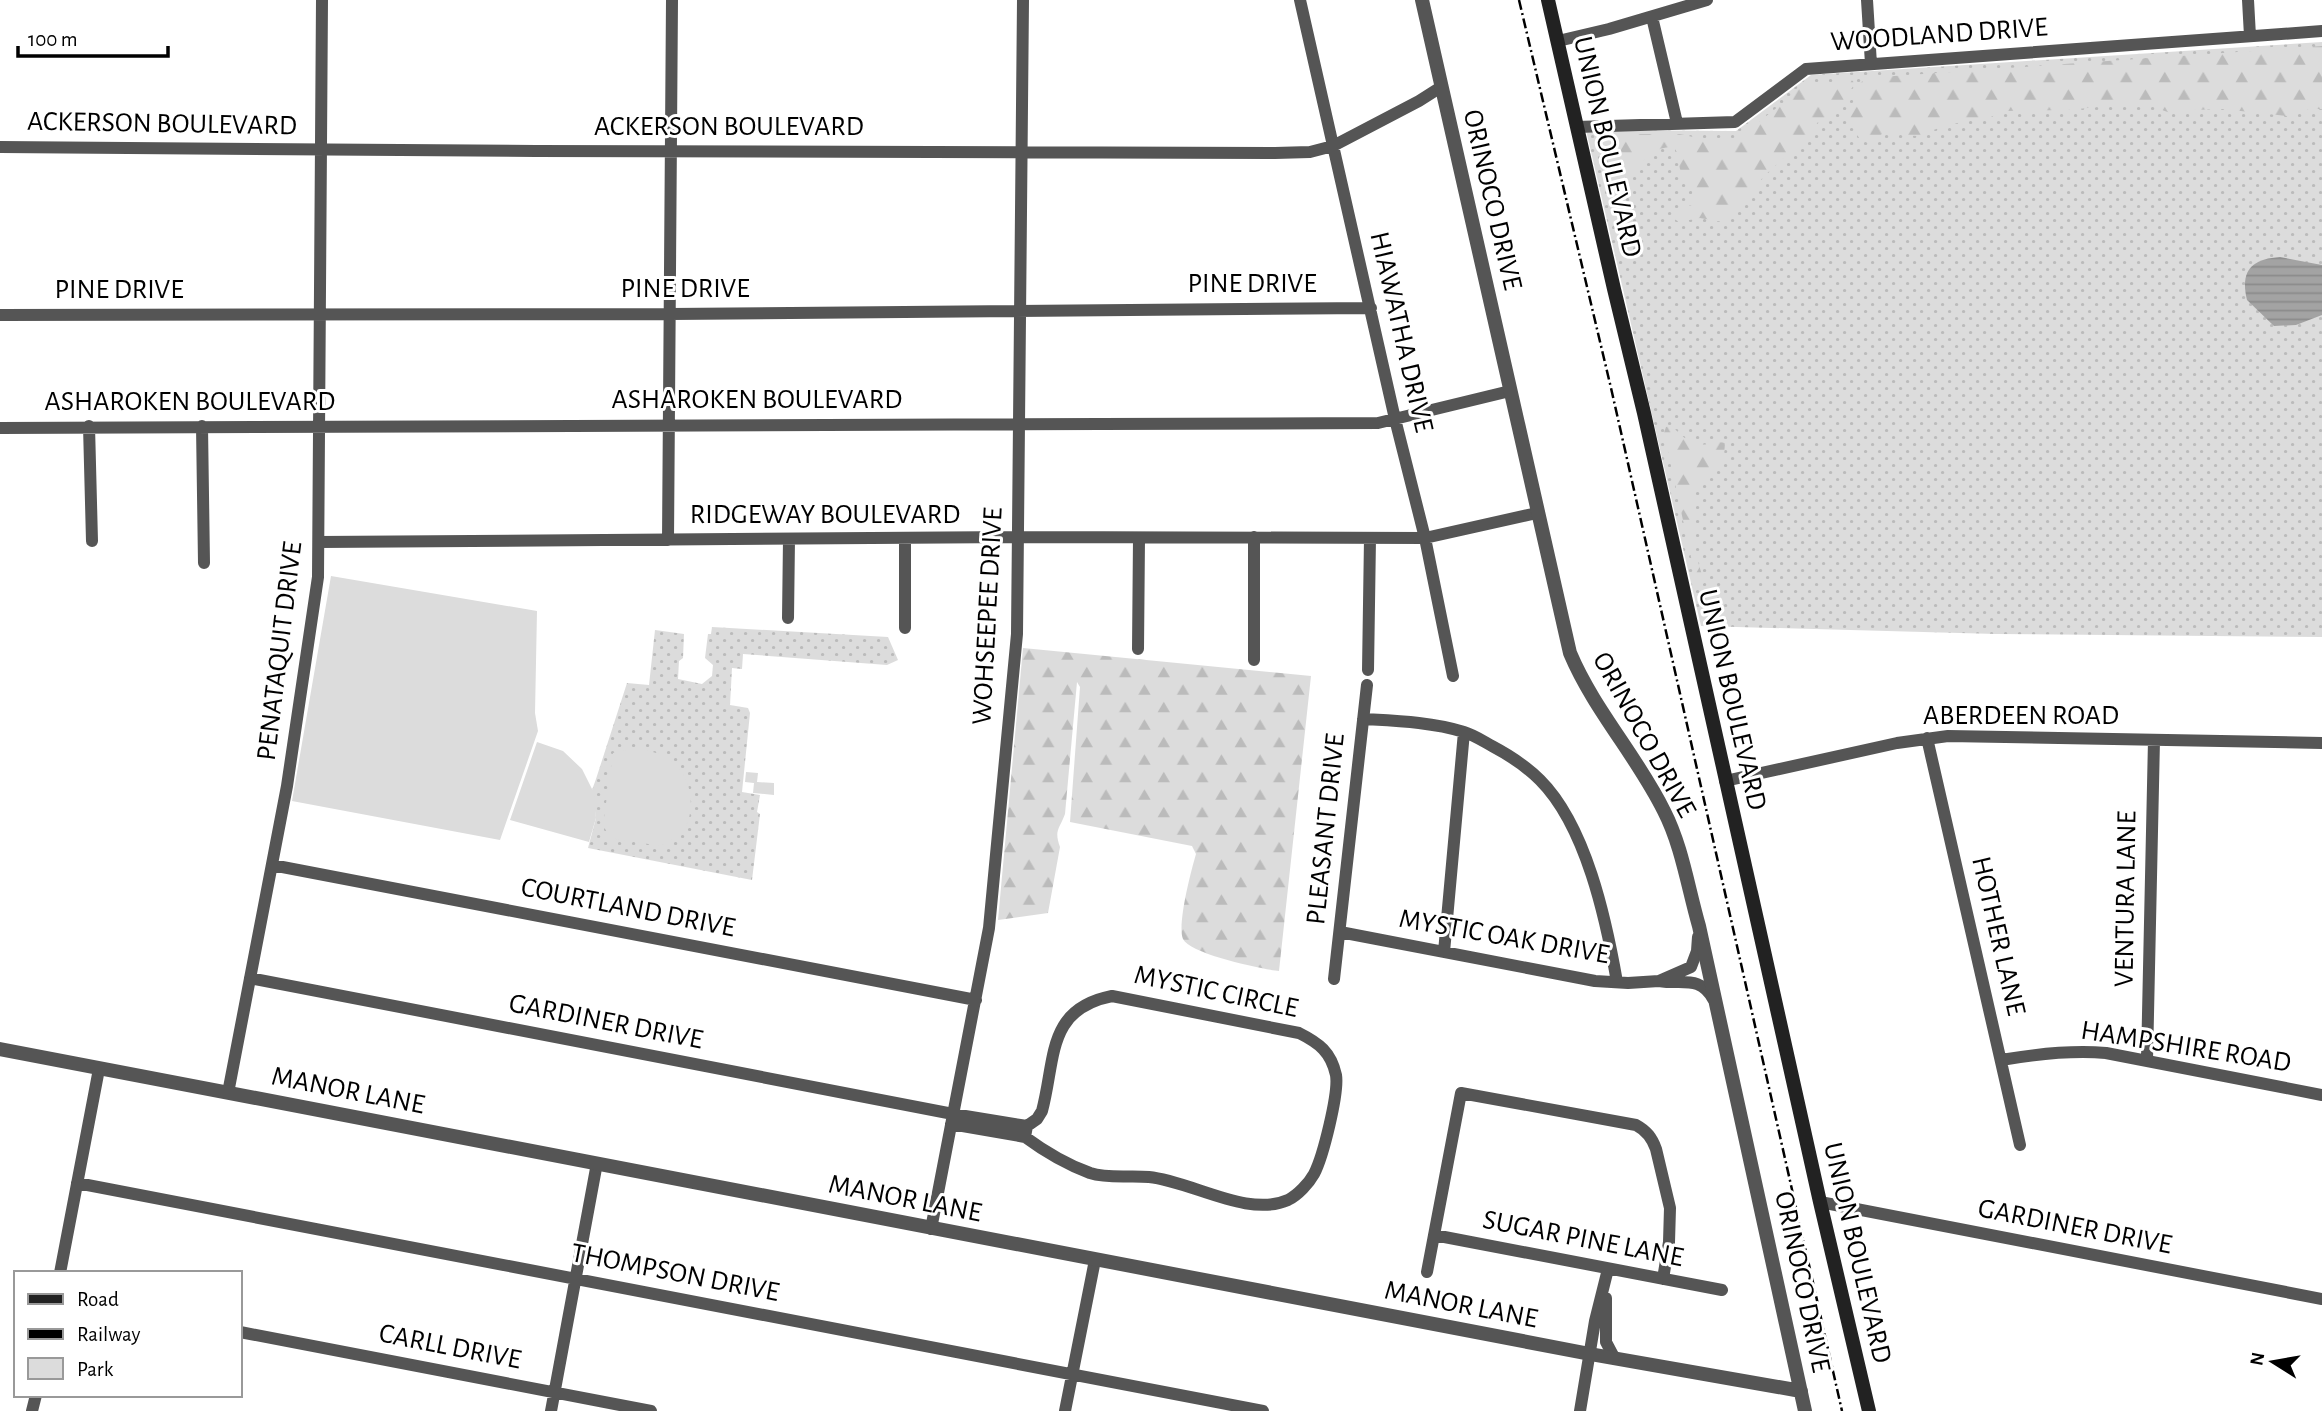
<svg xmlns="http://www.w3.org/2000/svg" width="2322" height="1411" viewBox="0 0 2322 1411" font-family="'Alegreya Sans',sans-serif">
<defs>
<pattern id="grass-dots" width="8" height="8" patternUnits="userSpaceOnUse" patternTransform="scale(1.75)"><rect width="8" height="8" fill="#dcdcdc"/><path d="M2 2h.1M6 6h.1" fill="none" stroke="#bbb" stroke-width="1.8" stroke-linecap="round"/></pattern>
<pattern id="forest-firs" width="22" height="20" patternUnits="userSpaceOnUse" patternTransform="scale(1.75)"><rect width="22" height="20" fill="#dcdcdc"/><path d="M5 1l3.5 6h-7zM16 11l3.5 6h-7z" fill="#bbb"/></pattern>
<pattern id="water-rules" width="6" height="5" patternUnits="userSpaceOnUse" patternTransform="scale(1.75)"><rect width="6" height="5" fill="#a3a3a3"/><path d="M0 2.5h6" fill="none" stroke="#8b8b8b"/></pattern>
</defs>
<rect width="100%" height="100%" fill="#fff"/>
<path fill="url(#grass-dots)" d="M2322,42V637L1996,634L1701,626L1586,130L1736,131L1811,75Z
M712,627L888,637L898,660L887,665L743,654L742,669L732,668L730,705L748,708L750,713L742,792L760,795L757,812L760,814L752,880L588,848L596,818L592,790L596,779L627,683L649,685L655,630L684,634L683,658L679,661L678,679L702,684L712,676L713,665L705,658L708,634H711Z"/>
<path fill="url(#forest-firs)" d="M2322,46V109H2310L2287,116L2222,109L2194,110L2173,114L2154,107L2127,104L2068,110L2004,111L1982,121L1971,120L1944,126L1918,136L1882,134L1870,143L1861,141C1857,134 1848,122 1849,113C1851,103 1858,96 1858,85L1866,78Z
M1845,78L1853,81L1854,85L1836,111L1818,122L1809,135L1763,177L1750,196L1723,222L1700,218L1679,222L1673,218L1675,210L1692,205C1696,185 1685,184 1680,169C1678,161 1679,154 1674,147C1640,145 1635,186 1608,183C1604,168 1596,149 1602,134H1680L1710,141L1730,140L1743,134L1783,103L1796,90L1808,83L1828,84Z
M1670,426C1679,431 1685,441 1695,444C1705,447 1715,440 1725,443L1723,467L1694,486L1696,512L1693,530L1696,555L1704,582L1700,590L1698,589L1664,433L1666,427Z
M1023,648L1311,676L1279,971C1261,969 1190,954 1183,939C1177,925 1191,871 1196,854L1192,846L1070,822L1080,687L1077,682L1065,814C1059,830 1054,830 1060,847L1048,913L998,920Z"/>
<path fill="#dcdcdc" d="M331,576L537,611L535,713L538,731L500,840L292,801Z
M537,742L563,751L582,769L594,793L596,818L589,842L510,820Z
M635,748C650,751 663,753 675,764C693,779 697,817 680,834C675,839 667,842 661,846L610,838L603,825L613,753Z
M746,772L758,773L757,782L774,783V795L753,793L754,783L745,782Z"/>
<path fill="url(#water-rules)" d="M2280,257L2322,265V315L2296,325L2274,326L2247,300C2240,271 2251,259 2280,257Z"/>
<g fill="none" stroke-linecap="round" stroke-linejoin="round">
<path stroke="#555" stroke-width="12" d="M1300,0L1395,419L1425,538L1453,676
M1867,0L1871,64
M2248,0L2250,36
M1652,17L1677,123
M1558,41L1609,29L1707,0
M1577,127L1735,122L1806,69L2322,31
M0,147L536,151L1275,153L1310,152L1333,146L1419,101L1441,87
M0,315L670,314L1371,308
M89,426L92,541
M202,426L204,563
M0,428L1378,423L1510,391
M668,540L672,0
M319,542L1017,537L1425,538L1537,513
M788,618L789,539
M905,628V539
M1138,649L1139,538
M1254,660V537
M1368,670L1370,538
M1363,719C1397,721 1431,722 1464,732C1474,735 1483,741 1492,746C1509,755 1526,766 1540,780C1586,826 1606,919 1617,982
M1927,738L2020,1145
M1725,781L1897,743L1948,736L2322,743
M272,865L976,1000
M1340,932L1595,981L1628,983L1659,981
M1698,937L1697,951L1691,967L1659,981C1682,985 1700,975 1713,999
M1444,952L1464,732
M250,978L953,1114L1027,1126
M1334,979L1367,685
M1112,996L1299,1033C1319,1043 1331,1052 1336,1075C1339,1093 1323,1157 1314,1174C1309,1183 1298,1195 1288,1200C1248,1218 1191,1181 1149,1177C1130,1175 1109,1179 1090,1173C1068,1165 1044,1151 1025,1137L1027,1126L1037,1119L1042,1111C1056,1059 1046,1009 1112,996Z
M2001,1060C2036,1054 2071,1050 2106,1053L2322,1095
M2147,1060L2154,740
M228,1093L287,786L318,577L322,0
M951,1124L1025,1137
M77,1183L1263,1411
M1820,1202L2322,1299
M931,1229L989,928L1017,634L1023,0
M1434,1235L1722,1290
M1427,1272L1461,1093L1636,1125C1647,1131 1652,1138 1656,1149L1670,1208L1669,1242L1663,1279
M60,1273L99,1069
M1606,1298V1342L1615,1359
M240,1332L651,1411
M32,1411L36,1395
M551,1411L597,1163
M1065,1411L1095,1260
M1580,1411L1595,1321L1608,1269"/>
<path stroke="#555" stroke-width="14" d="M1422,0L1570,653C1594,710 1637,756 1664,811C1682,846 1688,888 1699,926L1805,1411
M0,1049L1590,1354L1801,1391"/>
<path stroke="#222" stroke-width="14" d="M1548,0L1614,289L1644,413L1820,1202L1869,1411"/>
<path stroke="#000" stroke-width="2.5" stroke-dasharray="10 3.5 2 3.5" stroke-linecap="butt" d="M1519,0L1611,388L1842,1411"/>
</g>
<g text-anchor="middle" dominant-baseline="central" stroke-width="6" stroke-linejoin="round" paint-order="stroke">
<g font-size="28" fill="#000" stroke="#fff">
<text transform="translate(1939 35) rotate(-4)">WOODLAND DRIVE</text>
<text transform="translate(162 124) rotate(1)">ACKERSON BOULEVARD</text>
<text x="729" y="127">ACKERSON BOULEVARD</text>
<text transform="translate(1607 147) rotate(77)">UNION BOULEVARD</text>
<text transform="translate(1492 200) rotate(77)">ORINOCO DRIVE</text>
<text x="1252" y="284">PINE DRIVE</text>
<text x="685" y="289">PINE DRIVE</text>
<text x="119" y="290">PINE DRIVE</text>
<text transform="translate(1401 332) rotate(77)">HIAWATHA DRIVE</text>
<text x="757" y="400">ASHAROKEN BOULEVARD</text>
<text x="190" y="402">ASHAROKEN BOULEVARD</text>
<text x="825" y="515">RIDGEWAY BOULEVARD</text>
<text transform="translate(988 616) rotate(-87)">WOHSEEPEE DRIVE</text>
<text transform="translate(280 651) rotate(-83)">PENATAQUIT DRIVE</text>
<text transform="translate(1732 700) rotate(77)">UNION BOULEVARD</text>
<text x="2021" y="716">ABERDEEN ROAD</text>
<text transform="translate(1644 735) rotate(61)">ORINOCO DRIVE</text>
<text transform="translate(1326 829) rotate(-84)">PLEASANT DRIVE</text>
<text transform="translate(2126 899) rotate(-89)">VENTURA LANE</text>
<text transform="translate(628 908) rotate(11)">COURTLAND DRIVE</text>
<text transform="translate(1998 936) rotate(77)">HOTHER LANE</text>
<text transform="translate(1504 937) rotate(10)">MYSTIC OAK DRIVE</text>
<text transform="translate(1216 992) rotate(12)">MYSTIC CIRCLE</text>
<text transform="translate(606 1022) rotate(11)">GARDINER DRIVE</text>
<text transform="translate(2186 1047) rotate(9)">HAMPSHIRE ROAD</text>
<text transform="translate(348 1091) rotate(11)">MANOR LANE</text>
<text transform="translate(905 1199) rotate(11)">MANOR LANE</text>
<text transform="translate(2075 1227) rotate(11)">GARDINER DRIVE</text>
<text transform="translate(1583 1239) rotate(11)">SUGAR PINE LANE</text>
<text transform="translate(1857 1253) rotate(77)">UNION BOULEVARD</text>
<text transform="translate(675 1273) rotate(11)">THOMPSON DRIVE</text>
<text transform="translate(1802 1282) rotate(78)">ORINOCO DRIVE</text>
<text transform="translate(1461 1305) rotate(11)">MANOR LANE</text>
<text transform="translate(450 1347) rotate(11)">CARLL DRIVE</text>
</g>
</g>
<rect x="14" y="1271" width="228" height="126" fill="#ffffff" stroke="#999999" stroke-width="2"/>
<rect x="28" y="1294" width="35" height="10" fill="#222222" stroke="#999999" stroke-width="2"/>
<text x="77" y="1306" font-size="21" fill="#000000">Road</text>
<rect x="28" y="1329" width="35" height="10" fill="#000000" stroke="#999999" stroke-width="2"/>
<text x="77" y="1341" font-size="21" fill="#000000">Railway</text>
<rect x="28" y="1358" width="35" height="21" fill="#dcdcdc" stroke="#999999" stroke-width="2"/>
<text x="77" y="1376" font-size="21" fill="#000000">Park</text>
<g transform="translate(2273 1362) rotate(281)" stroke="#ffffff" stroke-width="5" paint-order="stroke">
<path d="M0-5L12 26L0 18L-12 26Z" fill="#000000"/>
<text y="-10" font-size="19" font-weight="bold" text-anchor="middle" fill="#000000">N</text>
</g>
<path d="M18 46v10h150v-10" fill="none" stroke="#000000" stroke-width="3.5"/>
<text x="28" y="46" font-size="21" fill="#000000" stroke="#ffffff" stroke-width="5" paint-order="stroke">100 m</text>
</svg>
